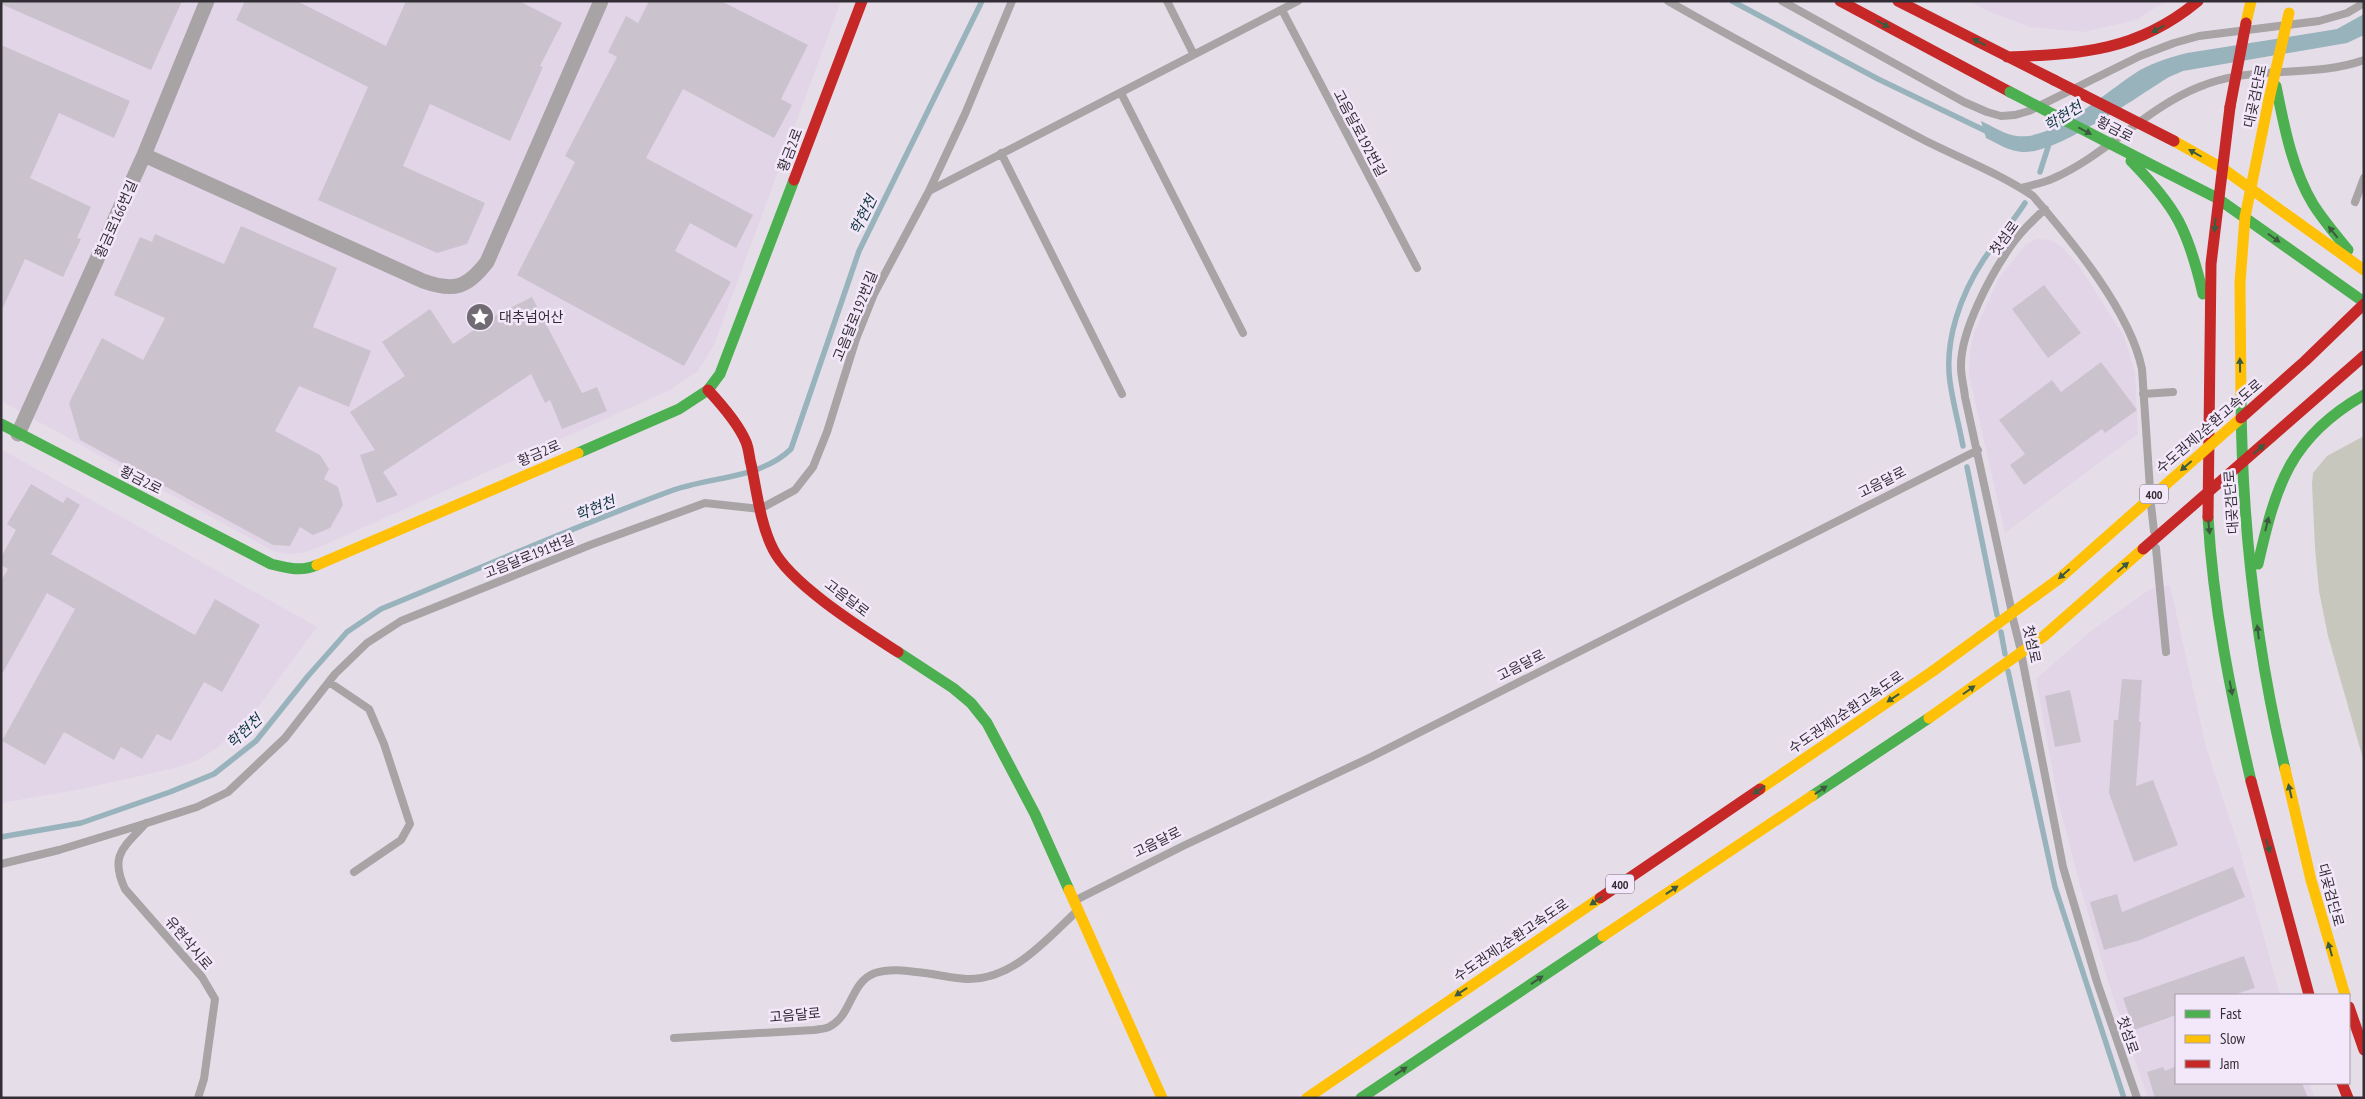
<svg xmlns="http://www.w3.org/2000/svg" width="2365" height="1099" viewBox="0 0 2365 1099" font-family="'PT Sans Narrow','Noto Sans KR',sans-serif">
<rect width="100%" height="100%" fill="#e5dee8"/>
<path fill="#e2d5e8" d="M1,1H841L714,345L698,371L670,390L523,456L322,546L303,553L289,554L275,552L1,401Z
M1969,1H2166L2136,20L2084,32L2029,27L1990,12Z
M2037,239L2051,240L2062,247L2079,266L2124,336L2135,372L2138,434L2005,533L1969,375L1970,351L1975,330L1999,278L2026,244Z
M1,449L317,627L259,706L236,731L217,748L196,761L175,768L77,790L1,803Z
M2170,585L2206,747L2239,847L2280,995H2176V1083H2309L2315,1098H2148L2109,985L2081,889L2058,801L2036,679L2091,631L2150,589Z"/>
<path fill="#c7c7bd" d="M2364,436V762L2328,636L2319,591L2315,548L2312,484L2313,473L2327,456Z"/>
<path fill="#99b3bd" d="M2364,14V35L2347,43L2183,71L2169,77C2138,96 2056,155 2022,152C2009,151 1998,144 1986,138L1981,121C1992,126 2006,135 2017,136C2054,141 2109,89 2140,70C2155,62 2171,57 2187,53L2325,31L2337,29Z"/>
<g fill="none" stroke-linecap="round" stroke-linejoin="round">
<path stroke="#99b3bd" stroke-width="5.5" d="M1732,1L1878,79L1990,133
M2040,172L2050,141
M1963,446C1959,425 1953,403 1950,382C1944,340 1961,294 1984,259C1997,240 2012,223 2025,203
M1967,467L1997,615
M2001,632L2005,654
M2008,671L2055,887L2124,1098
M1,837L81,823L170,792L214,774L256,741L308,676L347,632L381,609C476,570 571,528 668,492C709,476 759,480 791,449L859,251L982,1"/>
</g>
<path fill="#cac3ce" d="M1,1H182L151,70L1,4Z
M245,1H297L386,46L406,1H519L562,23L540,66L543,67L510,141L430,104L403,166L485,203L467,244L437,253L318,200L368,87L236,20Z
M649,1H721L808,45L781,99L792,105L774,138L683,89L646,158L753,215L736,248L690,223L675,251L731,282L684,366L517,275L575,162L565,156L617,57L608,52L626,16L638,23Z
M1,45L130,101L114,138L59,113L30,178L91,207L77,238L81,239L63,277L25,259L1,312Z
M241,226L337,268L313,327L371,351L349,407L299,386L275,431L320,455L329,469L324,479L338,487L343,505L330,528L313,535L300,527L290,546L273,545L80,440L69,403L102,338L143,360L165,318L114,295L140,237L152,242L155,234L224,264Z
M2044,285L2081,333L2048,358L2012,309Z
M532,297L582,393L597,387L607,411L562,429L550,400L545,403L531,374L383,472L398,495L377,503L360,455L375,450L350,412L405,376L382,342L430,309L453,344L498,314Z
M2101,362L2137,410L2105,433L2102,429L2024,485L2010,465L2025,454L1999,420L2052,380L2061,392Z
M31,484L63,503L67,497L80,505L51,554L195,635L215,599L260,625L222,692L204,682L171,741L157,734L142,759L121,747L114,760L64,732L45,765L2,741L75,609L47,593L1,676V581L8,569L1,565V557L16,530L7,524Z
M2122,679L2142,680L2139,722H2141L2136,786L2153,780L2178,845L2134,862L2109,793L2114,720H2118Z
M2070,690L2081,742L2055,747L2045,696Z
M2233,867L2245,897L2140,940L2104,950L2090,902L2117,894L2122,912Z
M2244,956L2255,988L2233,995H2176V1015L2134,1030L2123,998Z
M2176,1066V1083H2302L2308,1098H2155L2147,1072L2163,1067L2165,1071Z"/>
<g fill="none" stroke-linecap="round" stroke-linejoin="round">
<path stroke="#a8a3a5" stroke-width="8" d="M1167,1L1193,53
M1668,1C1752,49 1837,94 1922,139C1959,158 1999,173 2033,196C2072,241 2130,311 2142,369L2150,489
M1782,1L1964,102L1987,112L2001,116L2015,115L2029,111L2140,56L2174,43L2199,36L2319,21L2347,13L2364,3
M1282,10L1417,268
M1121,93L1243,333
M1001,153L1122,394
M2021,188C2032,185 2044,183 2054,178C2106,155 2146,108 2199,87C2254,64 2310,79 2364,60
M929,191L965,114L1012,1
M2355,202L2364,178
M2143,394L2173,392
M2151,505L2154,531
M2156,548L2166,652
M2011,608L1965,397C1964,387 1961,377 1961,367C1960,331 1992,272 2013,243C2022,231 2033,220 2045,209
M2013,619L2020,647
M2022,658L2063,867L2097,982L2137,1098
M329,682L369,709L384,744L410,824L401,840L354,872
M146,823C124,847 109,855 125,889L202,977L215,999L204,1079L198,1098
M1,864L59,850L147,823L197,807L228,792L285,738L335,674L367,643L401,621L590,545L705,503L760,509L795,490L813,467L827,432L856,339L874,294L929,191L1298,1
M1076,900L1183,846L1371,757L1978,450
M674,1038L814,1030C819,1029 825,1029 829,1027C852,1016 850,982 875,973C893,967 914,972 932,974C943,976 955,978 966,979C1012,981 1046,940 1077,911"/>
<path stroke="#a8a3a5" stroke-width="15" d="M144,155L423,281C454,292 467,288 487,262L601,1
M18,434L144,155L207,1"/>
<path stroke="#4caf50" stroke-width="11" d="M2276,86C2284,126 2292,169 2313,204C2323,220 2336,235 2348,250
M2142,160L2217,198L2364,302
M2131,161C2177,208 2188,230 2203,294
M2241,400C2242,524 2256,648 2285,769
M1,424L271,564C287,568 301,572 317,565
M578,453L679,409L708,390L720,374L794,180
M2208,517C2213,606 2231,695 2251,781
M2258,564C2276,485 2290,437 2364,395
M898,652L953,688L971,703L987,723L1035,814L1069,890
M1812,796L1929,718
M1361,1098L1603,936"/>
<path stroke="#ffc107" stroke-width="11" d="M2246,23L2251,1
M2174,141L2222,168L2364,270
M2241,400L2240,283L2245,217L2269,99
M317,565L578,453
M2285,769L2311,880L2345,995
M1760,789L1933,671
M1069,890L1162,1098
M1603,936L1812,796
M1307,1098L1600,898"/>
<path stroke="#c62828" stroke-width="11" d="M1840,1L2010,92
M1898,1L2054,80
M2007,57C2082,54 2138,51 2198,1
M794,180L862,1
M708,390C722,405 738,423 746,442C749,449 749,457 751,464C757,492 760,523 773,549C790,584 864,630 898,652
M2208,517L2211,264L2230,107
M2251,781L2309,995
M1600,898L1760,789
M2349,1007L2364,1050
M2342,1083L2348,1098"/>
<path stroke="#4caf50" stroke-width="11" d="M2010,92L2142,160"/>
<path stroke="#ffc107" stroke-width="11" d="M2269,99L2289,13
M1933,671L2060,578L2241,418
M1929,718L2044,636L2143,549"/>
<path stroke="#c62828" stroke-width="11" d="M2054,80L2174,141
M2230,107L2246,23
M2241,418L2305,361L2364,304
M2143,549L2364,356"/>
</g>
<defs><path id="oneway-solid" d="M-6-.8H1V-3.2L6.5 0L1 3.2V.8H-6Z" transform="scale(1.25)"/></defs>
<g fill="#3c5b3e">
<use href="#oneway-solid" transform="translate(1883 24) rotate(28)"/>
<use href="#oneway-solid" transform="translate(2158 29) rotate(151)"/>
<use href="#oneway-solid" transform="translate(1979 42) rotate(-153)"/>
<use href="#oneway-solid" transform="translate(2085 131) rotate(28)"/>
<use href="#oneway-solid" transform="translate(2195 153) rotate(-150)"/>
<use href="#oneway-solid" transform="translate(2215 225) rotate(95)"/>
<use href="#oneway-solid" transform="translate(2333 232) rotate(-129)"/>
<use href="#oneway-solid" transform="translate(2274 238) rotate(35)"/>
<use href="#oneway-solid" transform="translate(2240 365) rotate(-91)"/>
<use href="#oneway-solid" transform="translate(2259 449) rotate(-41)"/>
<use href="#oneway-solid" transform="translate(2186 466) rotate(139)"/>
<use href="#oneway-solid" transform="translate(2267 524) rotate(-76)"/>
<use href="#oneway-solid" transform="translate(2209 527) rotate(84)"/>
<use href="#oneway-solid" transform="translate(2123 567) rotate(-41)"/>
<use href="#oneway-solid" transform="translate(2064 574) rotate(139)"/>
<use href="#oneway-solid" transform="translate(2258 632) rotate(-97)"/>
<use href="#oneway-solid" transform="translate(2231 688) rotate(79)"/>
<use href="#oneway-solid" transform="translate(1969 690) rotate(-35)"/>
<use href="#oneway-solid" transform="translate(1893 698) rotate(146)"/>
<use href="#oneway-solid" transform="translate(1759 790) rotate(146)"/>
<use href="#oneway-solid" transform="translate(1821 790) rotate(-34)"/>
<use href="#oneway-solid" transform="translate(2290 791) rotate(-103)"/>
<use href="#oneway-solid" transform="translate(2268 846) rotate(74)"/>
<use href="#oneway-solid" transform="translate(1672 890) rotate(-34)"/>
<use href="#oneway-solid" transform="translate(1596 901) rotate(146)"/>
<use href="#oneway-solid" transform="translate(2330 949) rotate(-106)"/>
<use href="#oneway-solid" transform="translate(1537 980) rotate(-34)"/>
<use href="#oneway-solid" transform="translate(1461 992) rotate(146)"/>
<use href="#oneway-solid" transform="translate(1401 1071) rotate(-34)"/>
</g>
<defs>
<symbol id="sight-disc" viewBox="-11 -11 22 22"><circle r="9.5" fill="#716c74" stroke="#f3e7fa"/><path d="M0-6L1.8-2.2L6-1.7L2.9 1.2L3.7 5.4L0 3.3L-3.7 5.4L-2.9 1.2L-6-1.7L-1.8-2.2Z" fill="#fff"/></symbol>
</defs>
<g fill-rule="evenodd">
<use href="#sight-disc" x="464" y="301" width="32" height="32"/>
</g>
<g text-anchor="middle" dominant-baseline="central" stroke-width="5" stroke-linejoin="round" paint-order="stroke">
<g fill="#f3e7fa" stroke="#6d6670" stroke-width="1">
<rect x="2140" y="484.5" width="28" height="19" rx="4"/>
<rect x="1606" y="874.5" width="28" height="19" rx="4"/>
</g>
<g font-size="12" font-weight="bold" fill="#332e35">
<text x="2154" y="494">400</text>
<text x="1620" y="884">400</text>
</g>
<g font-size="14" fill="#332e35" stroke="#f3e7fa">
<text transform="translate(2255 96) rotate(-78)">대곶검단로</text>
<text transform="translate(2115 129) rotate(27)">황금로</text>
<text transform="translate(1360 133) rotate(62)">고음달로192번길</text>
<text transform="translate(790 150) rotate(-69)">황금2로</text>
<text transform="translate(116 219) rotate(-66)">황금로166번길</text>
<text transform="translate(2004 238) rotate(-54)">첫섬로</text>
<text transform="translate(855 316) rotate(-68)">고음달로192번길</text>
<text transform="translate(2209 426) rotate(-41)">수도권제2순환고속도로</text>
<text transform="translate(539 453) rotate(-23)">황금2로</text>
<text transform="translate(141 480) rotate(27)">황금2로</text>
<text transform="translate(1882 482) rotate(-27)">고음달로</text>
<text transform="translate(2231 502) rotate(-94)">대곶검단로</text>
<text transform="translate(529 556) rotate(-22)">고음달로191번길</text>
<text transform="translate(847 598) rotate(37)">고음달로</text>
<text transform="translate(2032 644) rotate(78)">첫섬로</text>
<text transform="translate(1521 665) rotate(-27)">고음달로</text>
<text transform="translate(1846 712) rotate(-34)">수도권제2순환고속도로</text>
<text transform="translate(1157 842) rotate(-26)">고음달로</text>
<text transform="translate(2331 895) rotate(75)">대곶검단로</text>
<text transform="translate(1511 940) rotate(-34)">수도권제2순환고속도로</text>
<text transform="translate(189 943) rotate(50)">유현삭시로</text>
<text transform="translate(795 1015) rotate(-5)">고음달로</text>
<text transform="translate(2128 1035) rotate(71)">첫섬로</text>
</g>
<g font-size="14" fill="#332e35" stroke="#f3e7fa" text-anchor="start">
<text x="499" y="317">대추넘어산</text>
</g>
<g font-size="15" font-style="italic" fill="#113940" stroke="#f3e7fa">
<text transform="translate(2063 116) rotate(-32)">학현천</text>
<text transform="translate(863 215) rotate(-64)">학현천</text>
<text transform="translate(595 508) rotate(-22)">학현천</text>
<text transform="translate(244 731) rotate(-43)">학현천</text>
</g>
</g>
<rect width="2365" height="1099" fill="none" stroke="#332e35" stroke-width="5"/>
<rect x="2175" y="994" width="175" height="90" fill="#f3e7fa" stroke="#a69dab"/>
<rect x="2185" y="1010" width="25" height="8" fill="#4caf50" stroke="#a69dab"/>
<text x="2220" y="1019" font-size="15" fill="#332e35">Fast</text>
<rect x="2185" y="1035" width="25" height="8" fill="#ffc107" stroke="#a69dab"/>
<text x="2220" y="1044" font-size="15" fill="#332e35">Slow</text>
<rect x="2185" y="1060" width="25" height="8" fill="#c62828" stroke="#a69dab"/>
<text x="2220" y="1069" font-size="15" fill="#332e35">Jam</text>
</svg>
